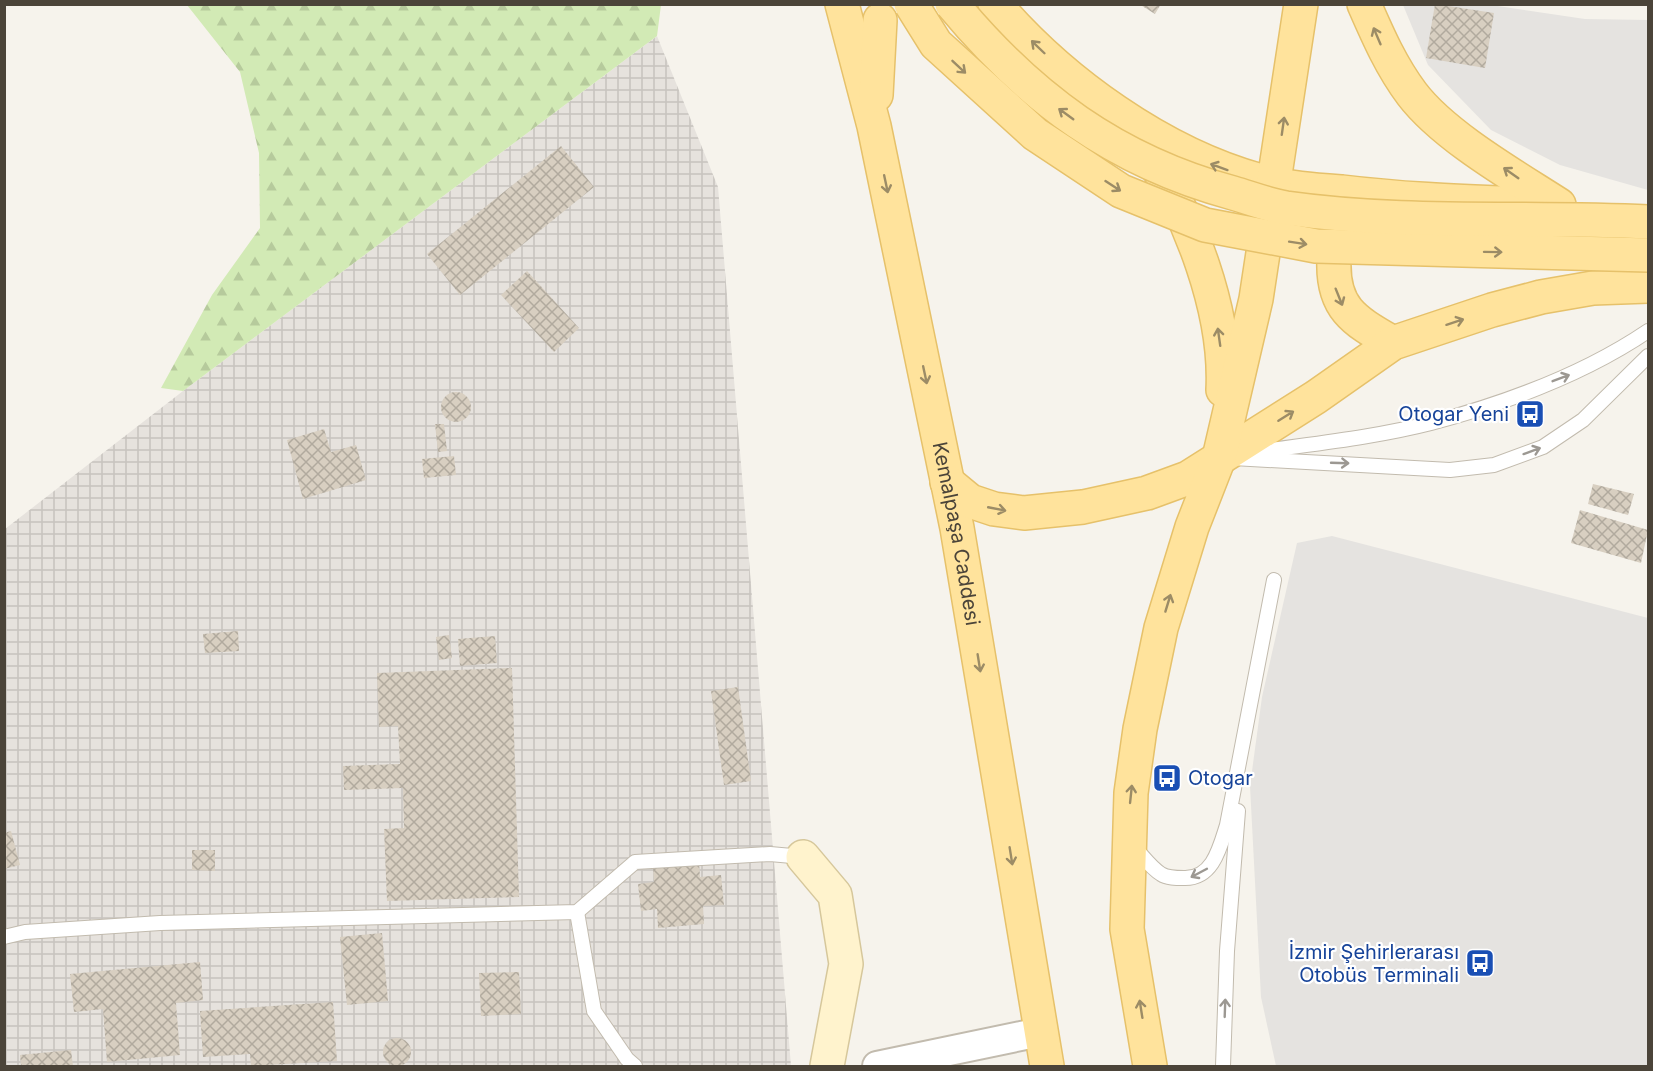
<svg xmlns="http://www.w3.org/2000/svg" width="1653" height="1071" font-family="Inter,sans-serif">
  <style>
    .industrial { fill: url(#industrial-grid) }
    .forest { fill: url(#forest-firs) }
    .parking { fill: #e5e3e0 }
    .building { fill: url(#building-cross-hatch) }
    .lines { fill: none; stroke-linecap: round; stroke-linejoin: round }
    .lane-casing { stroke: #c2bbae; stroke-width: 16 }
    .street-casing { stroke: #c2bbae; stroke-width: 32 }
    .secondary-casing { stroke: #d6c79b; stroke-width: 36 }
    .primary-casing { stroke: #e6c16a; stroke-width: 36 }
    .lane { stroke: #fff; stroke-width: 14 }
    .street { stroke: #fff; stroke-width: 28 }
    .secondary { stroke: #fff3cd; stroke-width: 33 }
    .primary { stroke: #ffe39c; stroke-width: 33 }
    .primary-bridge-casing { stroke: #e6c16a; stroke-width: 36; stroke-linecap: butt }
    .primary-bridge { stroke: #ffe39c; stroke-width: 33 }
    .oneway { stroke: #9c8c66 }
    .oneway2 { stroke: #9c9892 }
    .labels { text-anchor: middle; stroke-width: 4.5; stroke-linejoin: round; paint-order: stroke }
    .transit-label { font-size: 20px; fill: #164399; stroke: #fff; text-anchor: end }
    .street-label { font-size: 20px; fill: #4b4439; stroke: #fff }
  </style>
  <defs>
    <pattern id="industrial-grid" width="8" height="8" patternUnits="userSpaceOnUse" patternTransform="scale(1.5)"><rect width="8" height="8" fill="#e6e2dd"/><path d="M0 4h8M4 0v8" fill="none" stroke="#c7c3be"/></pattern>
    <pattern id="forest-firs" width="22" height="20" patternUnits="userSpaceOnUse" patternTransform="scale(1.5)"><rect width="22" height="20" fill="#d2eab5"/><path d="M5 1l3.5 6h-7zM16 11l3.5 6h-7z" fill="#b6ca9c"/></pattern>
    <pattern id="building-cross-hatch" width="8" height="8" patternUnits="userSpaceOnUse" patternTransform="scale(1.5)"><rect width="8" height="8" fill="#d8cfc1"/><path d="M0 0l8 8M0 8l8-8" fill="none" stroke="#b1aa9e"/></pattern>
  </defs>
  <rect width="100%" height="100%" fill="#f6f3ec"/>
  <polygon class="industrial" points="657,36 718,187 791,1066 5,1066 5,529 183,391"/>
  <polygon class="forest" points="187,5 661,5 657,36 183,391 161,388 212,295 260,228 259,153 240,72"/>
  <g class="parking">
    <polygon points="1403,5 1491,5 1585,19 1648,20 1648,190 1560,165 1491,130 1428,65"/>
    <polygon points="1332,536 1648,618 1648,1066 1276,1066 1261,997 1250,786 1262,697 1297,543"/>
  </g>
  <g class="building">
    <polygon points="1139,4 1161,4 1155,14"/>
    <polygon points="1435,4 1494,13 1485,68 1426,58"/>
    <polygon points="561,146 594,187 460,295 427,254"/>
    <polygon points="527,271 579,328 554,352 501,295"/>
    <circle cx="456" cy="407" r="15"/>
    <polygon points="435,424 444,424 447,451 438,452"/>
    <polygon points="324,429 331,452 356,445 366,480 303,499 287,440"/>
    <polygon points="454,456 456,475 424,478 422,459"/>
    <polygon points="1593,484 1634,494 1628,515 1588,504"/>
    <polygon points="1580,510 1648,530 1641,563 1571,543"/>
    <polygon points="238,631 239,651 205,653 203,634"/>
    <polygon points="449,635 452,658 439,660 436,637"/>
    <polygon points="495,636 497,663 460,666 458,639"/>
    <polygon points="512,668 519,897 387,901 384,829 404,828 403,788 344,790 343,766 400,764 398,726 379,727 377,673"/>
    <polygon points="738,687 751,781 724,785 711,691"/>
    <polygon points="11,831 20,865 4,869 4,833"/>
    <polygon points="192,850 215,850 215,871 192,870"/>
    <polygon points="699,862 700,877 721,875 724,905 703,906 704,924 658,928 657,909 641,911 638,884 654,882 653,866"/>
    <polygon points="382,933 388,1001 347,1005 340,937"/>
    <polygon points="200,962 203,1000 176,1003 180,1055 107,1062 103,1009 74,1012 70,974"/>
    <polygon points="519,972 521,1014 481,1016 479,973"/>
    <polygon points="333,1002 337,1061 251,1066 250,1054 203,1057 200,1011"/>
    <circle cx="397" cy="1052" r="14"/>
    <polygon points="71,1050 73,1066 21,1066 20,1055"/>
  </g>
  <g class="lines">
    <g class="lane-casing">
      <g id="lane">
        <path d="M1250,453C1310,444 1372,438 1431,423C1506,403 1583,375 1648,331"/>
        <polyline points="1233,458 1450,470 1494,465 1543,447 1583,420 1648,356"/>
        <path d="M1134,847C1142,855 1151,868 1161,874C1167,878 1176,878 1184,878C1213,879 1220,847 1227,825L1274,580"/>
        <polyline points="577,912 594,1011 627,1059 635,1066"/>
        <polyline points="4,937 25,932 160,923 577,912 635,862 770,854 803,857"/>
        <polyline points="1223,1066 1227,951 1238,811"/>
      </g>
    </g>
    <g class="street-casing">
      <polyline id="street" points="877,1066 1040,1032"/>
    </g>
    <g class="secondary-casing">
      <polyline id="secondary" points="803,857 835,895 846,964 827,1066"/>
    </g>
    <g class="primary-casing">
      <g id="primary">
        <path id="s1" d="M842,4L874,126L957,528L1047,1066"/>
        <path d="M995,4C1062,82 1162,154 1261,181C1287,188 1315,190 1342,192C1408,200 1475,202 1542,205"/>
        <path d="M1364,4C1378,36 1391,66 1412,94C1444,136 1514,176 1559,205"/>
        <polyline points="876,95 880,20"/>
        <path d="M1147,151C1190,215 1227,312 1223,390"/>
        <path d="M1348,221C1339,231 1335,246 1334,260C1332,309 1355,321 1393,343"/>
        <polyline points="947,482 970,501 994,509 1024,513 1083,507 1147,493 1188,478 1316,397 1393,343 1492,310 1541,297 1593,288 1648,286"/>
        <polyline points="1150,1066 1127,929 1131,793 1140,729 1161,628 1192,527 1219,458 1256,299 1301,4"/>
      </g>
    </g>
    <use href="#lane" class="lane"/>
    <use href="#street" class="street"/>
    <use href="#secondary" class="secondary"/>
    <use href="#primary" class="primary"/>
    <g class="primary-bridge-casing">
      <g id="primary-bridge">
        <polyline points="911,4 936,44 1035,134 1121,191 1205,225 1316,246 1648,255"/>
        <path d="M952,4C1030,98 1115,161 1233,193C1250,198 1268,205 1286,208C1406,225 1528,216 1648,222"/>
      </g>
    </g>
    <use href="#primary-bridge" class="primary-bridge"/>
  </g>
  <defs><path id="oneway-shaft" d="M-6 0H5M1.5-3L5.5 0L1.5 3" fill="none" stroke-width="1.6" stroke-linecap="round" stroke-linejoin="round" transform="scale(1.5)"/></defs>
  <g class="oneway">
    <use href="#oneway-shaft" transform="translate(1377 36) rotate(-113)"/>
    <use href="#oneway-shaft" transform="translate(1038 47) rotate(-136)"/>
    <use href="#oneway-shaft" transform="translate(959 67) rotate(43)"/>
    <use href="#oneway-shaft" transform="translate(1066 114) rotate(-144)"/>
    <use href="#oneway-shaft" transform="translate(1283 126) rotate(-82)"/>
    <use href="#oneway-shaft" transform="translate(1219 167) rotate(-160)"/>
    <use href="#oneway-shaft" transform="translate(1511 173) rotate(-145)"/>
    <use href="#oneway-shaft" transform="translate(886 184) rotate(78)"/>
    <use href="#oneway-shaft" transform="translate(1113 186) rotate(33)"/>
    <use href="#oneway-shaft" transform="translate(1298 243) rotate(9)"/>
    <use href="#oneway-shaft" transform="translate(1493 252) rotate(1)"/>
    <use href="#oneway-shaft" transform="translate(1339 297) rotate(68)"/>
    <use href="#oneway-shaft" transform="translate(1455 322) rotate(-18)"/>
    <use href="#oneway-shaft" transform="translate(1219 337) rotate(-98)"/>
    <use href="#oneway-shaft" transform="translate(925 375) rotate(78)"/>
    <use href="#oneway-shaft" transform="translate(1286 416) rotate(-32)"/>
    <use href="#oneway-shaft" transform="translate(997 509) rotate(11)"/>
    <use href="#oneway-shaft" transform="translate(1168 603) rotate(-73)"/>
    <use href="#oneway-shaft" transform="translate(979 663) rotate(81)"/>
    <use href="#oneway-shaft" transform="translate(1131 794) rotate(-84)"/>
    <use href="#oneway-shaft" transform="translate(1011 856) rotate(81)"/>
    <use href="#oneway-shaft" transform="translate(1141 1009) rotate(-99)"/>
  </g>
  <g class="oneway2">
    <use href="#oneway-shaft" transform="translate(1561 378) rotate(-21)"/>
    <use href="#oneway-shaft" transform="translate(1532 451) rotate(-20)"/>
    <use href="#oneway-shaft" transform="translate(1340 463) rotate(2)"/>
    <use href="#oneway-shaft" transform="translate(1199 873) rotate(152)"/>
    <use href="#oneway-shaft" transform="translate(1225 1008) rotate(-88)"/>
  </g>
  <defs>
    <g id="bus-square" transform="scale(1.5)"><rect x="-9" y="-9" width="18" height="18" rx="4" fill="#1a4fb4" stroke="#fff"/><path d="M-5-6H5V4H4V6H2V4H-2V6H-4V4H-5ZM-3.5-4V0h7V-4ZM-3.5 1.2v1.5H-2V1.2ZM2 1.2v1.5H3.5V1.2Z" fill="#fff"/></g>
  </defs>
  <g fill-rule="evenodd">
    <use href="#bus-square" x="1530" y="414"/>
    <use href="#bus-square" x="1167" y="778"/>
    <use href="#bus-square" x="1480" y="963"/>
  </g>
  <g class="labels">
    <g class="transit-label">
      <text x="1509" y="421">Otogar Yeni</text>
      <text x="1188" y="785" text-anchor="start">Otogar</text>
      <text x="1459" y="959">İzmir Şehirlerarası<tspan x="1459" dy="23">Otobüs Terminali</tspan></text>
    </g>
    <g class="street-label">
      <text dy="7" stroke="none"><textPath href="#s1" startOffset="542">Kemalpaşa Caddesi</textPath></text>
    </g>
  </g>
  <rect width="1653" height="1071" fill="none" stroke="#4b4439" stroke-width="12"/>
</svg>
